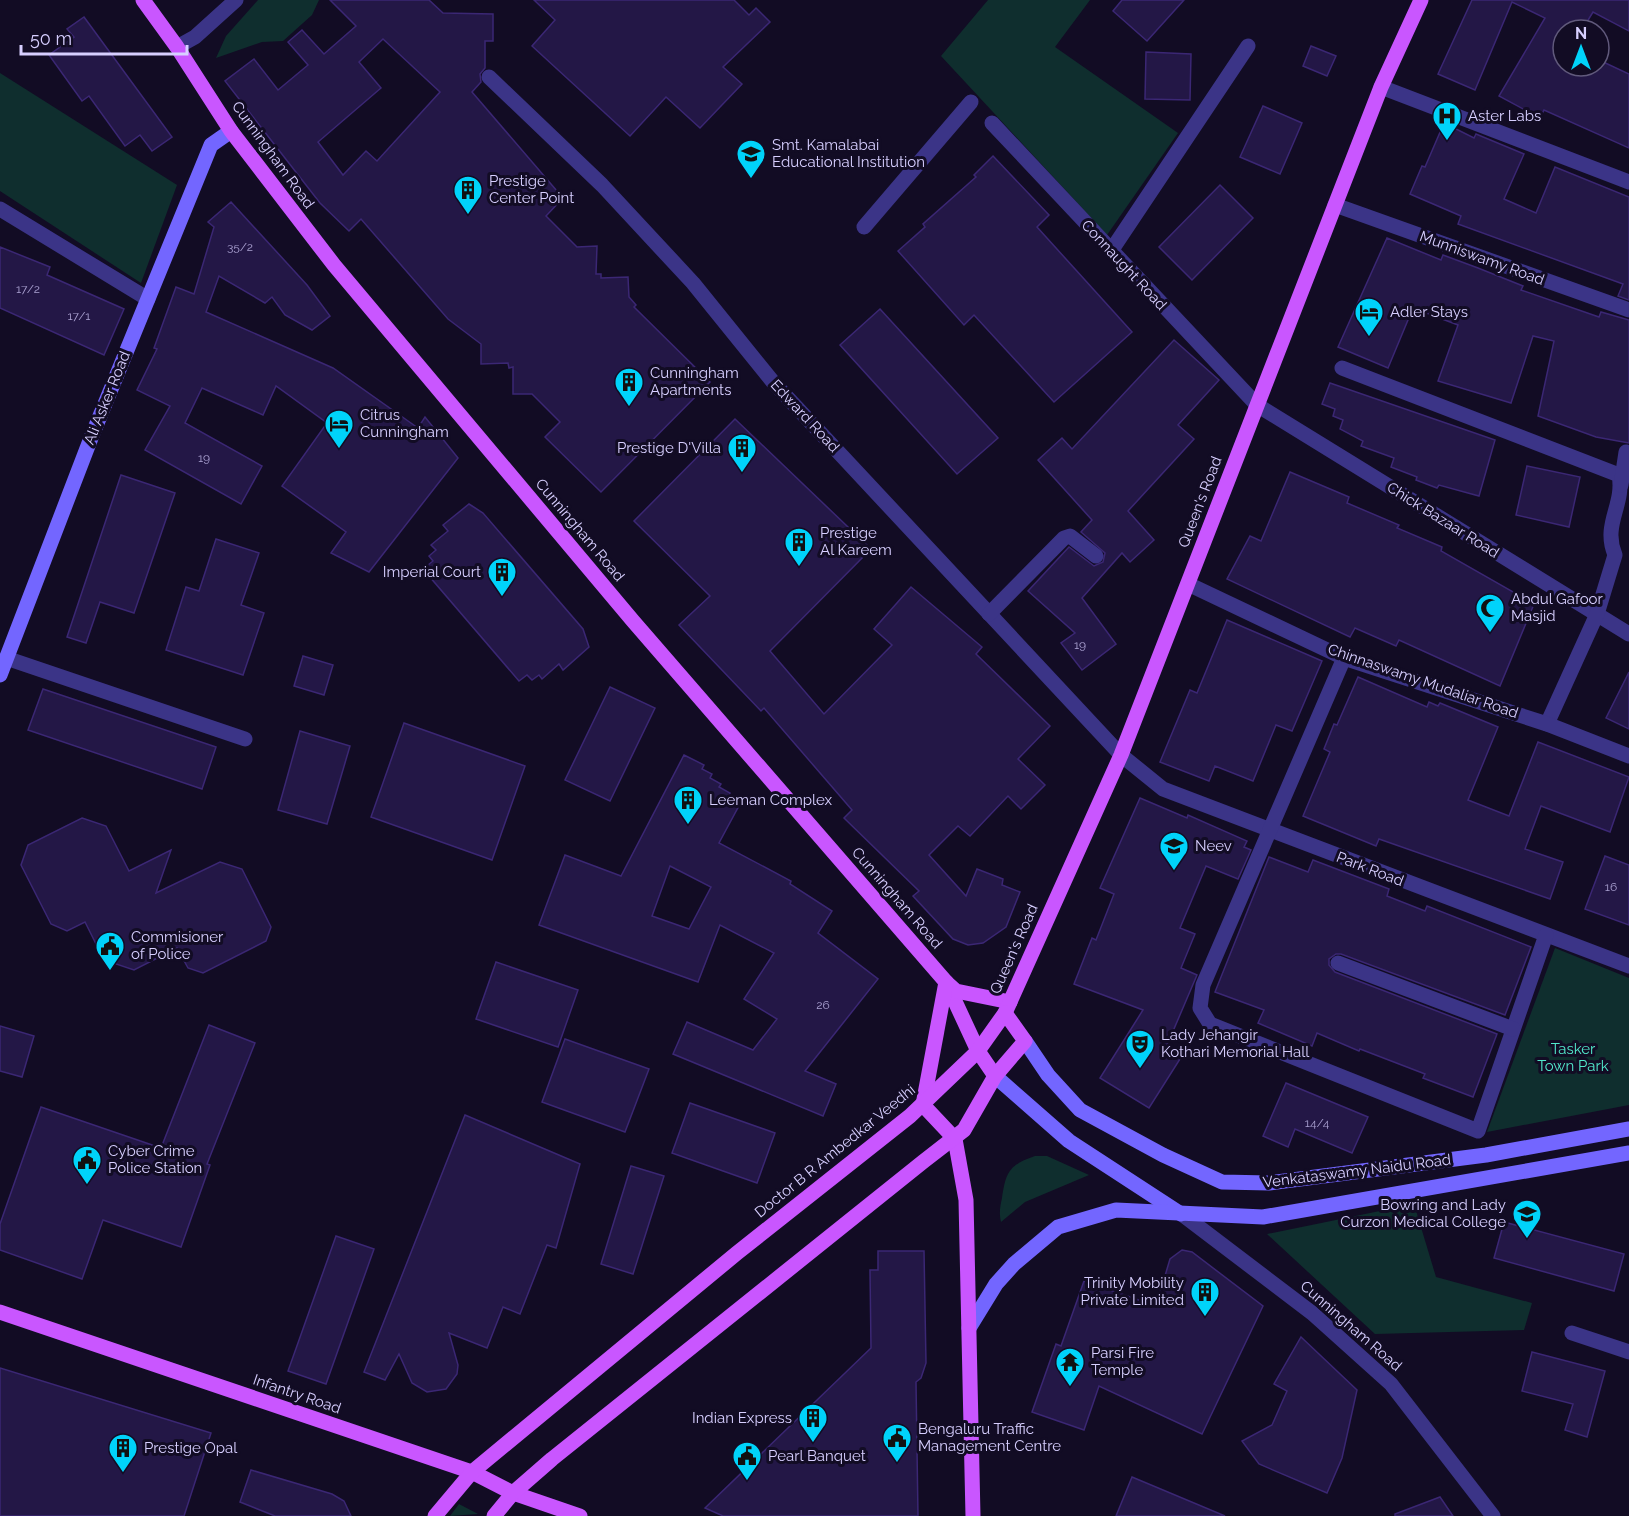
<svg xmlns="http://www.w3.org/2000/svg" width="1629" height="1516" font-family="Raleway,sans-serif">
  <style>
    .green { fill: #0f2e2e }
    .building { fill: #231746; stroke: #3b2774; stroke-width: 1.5; fill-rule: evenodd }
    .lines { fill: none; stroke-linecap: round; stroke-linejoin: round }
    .street { stroke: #3b3487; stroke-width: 15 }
    .secondary { stroke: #7366ff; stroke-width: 15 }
    .primary { stroke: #c956ff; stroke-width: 15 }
    .labels { text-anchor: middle; stroke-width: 6; stroke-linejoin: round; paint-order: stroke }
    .number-label { font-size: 12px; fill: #aaa1d1 }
    .poi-label { font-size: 15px; fill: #d7cfff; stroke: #120c24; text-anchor: start }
    .street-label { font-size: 15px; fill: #d7cfff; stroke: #120c24 }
    .park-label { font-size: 15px; fill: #52e8cb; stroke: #120c24 }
  </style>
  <rect width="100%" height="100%" fill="#120c24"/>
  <g class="green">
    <polygon points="258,0 319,0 312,15 283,41 262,42 216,58 226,36"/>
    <polygon points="988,0 1090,0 1055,47 1178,133 1107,235 941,56"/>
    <polygon points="0,73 177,185 141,283 0,191"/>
    <polygon points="1555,948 1629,978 1629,1105 1487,1132"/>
    <path d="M1035,1156H1047L1089,1175L1025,1202L1001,1222C999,1213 1000,1207 1002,1198C1006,1172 1009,1165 1035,1156Z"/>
    <polygon points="1414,1204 1436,1277 1532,1303 1524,1330 1375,1334 1267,1234"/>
    <polygon points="459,1504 478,1514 450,1516"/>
  </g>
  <g class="building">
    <path d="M330,0H429L443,13L493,14V41H485V68L480,74L481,82L472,92L563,198L546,216L577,247L597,246L596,274H601V278L628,277L629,297L636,305L634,307L710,382L601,492L545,437L560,422L532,394H513V367L509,368L508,363L481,364V344L448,319L361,219L349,231L320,203L225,81L254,59L278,90L308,65L288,42L302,30L324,54L356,26ZM383,39L440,92L377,161L366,151L343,175L318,142L381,88L359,62Z"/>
    <polygon points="534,0 734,0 749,15 756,8 770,22 723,67 742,84 700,128 666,97 630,136 532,46 555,20"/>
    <polygon points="1122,0 1184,0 1147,41 1113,11"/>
    <polygon points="1472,0 1629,0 1629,31 1593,12 1582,30 1563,30 1563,66 1599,66 1599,60 1629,74 1629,148 1544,110 1540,118 1499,96 1545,18 1512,2 1475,90 1438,74"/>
    <polygon points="84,17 172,137 152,151 140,135 125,146 89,96 82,101 49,55 74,37 67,29"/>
    <polygon points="1311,46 1336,56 1327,76 1303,66"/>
    <polygon points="1146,52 1191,54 1190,100 1145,99"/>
    <polygon points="1263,106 1302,123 1280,174 1240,157"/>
    <polygon points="1444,123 1474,138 1476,134 1524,154 1504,199 1536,213 1555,167 1629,197 1629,300 1618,296 1623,284 1458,224 1461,216 1410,194 1422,166 1425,167"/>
    <polygon points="993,156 1049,215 1037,227 1132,332 1054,402 974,315 964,325 898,251 925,227 923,224 976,177 974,175"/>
    <polygon points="1220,185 1253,218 1192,280 1159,247"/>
    <polygon points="231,202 307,285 330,316 312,330 285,315 272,297 265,303 219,276 206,312 333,368 418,428 425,417 458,458 369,572 331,553 346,532 282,486 327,423 276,386 263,415 202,388 185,423 262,466 241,504 145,450 170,406 137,390 157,349 154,348 176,287 194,294 214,227 208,222"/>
    <polygon points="1387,238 1441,260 1443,255 1478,268 1523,286 1521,290 1599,317 1601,312 1629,320 1629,443 1596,437 1538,416 1554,341 1533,336 1511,403 1438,381 1458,325 1413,308 1388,368 1338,347"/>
    <polygon points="0,247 50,267 47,275 124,309 104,355 0,308"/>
    <polygon points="880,309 998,438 957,474 840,345"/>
    <polygon points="1174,340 1219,380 1178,425 1194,439 1128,511 1154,540 1130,562 1122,553 1082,598 1116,644 1082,670 1061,643 1075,633 1028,591 1069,547 1094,566 1103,562 1105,553 1081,532 1092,520 1038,460 1062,438 1072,449"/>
    <polygon points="1330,383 1495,440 1479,496 1439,485 1437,488 1416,480 1417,477 1391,467 1394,458 1361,446 1363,441 1340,429 1343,420 1333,416 1335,409 1322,404"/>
    <polygon points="735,419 871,549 770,651 824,714 892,645 874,629 911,587 982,647 976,654 1050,726 1018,759 1045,785 1021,809 1008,796 970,836 958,826 929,855 966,896 977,869 1003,879 1002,885 1020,892 1006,927 983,943 968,945 953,939 913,896 919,891 844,818 852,810 764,708 761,711 679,625 710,596 634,521"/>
    <polygon points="1527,466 1580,477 1569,527 1516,515"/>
    <polygon points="1290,472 1349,497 1347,503 1399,525 1397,528 1442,547 1441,551 1534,604 1500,686 1399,640 1396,646 1355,628 1350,637 1227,579 1250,536 1261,541"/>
    <polygon points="121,475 175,493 134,613 100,602 86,643 67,637"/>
    <polygon points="469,504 483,513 583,629 589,647 563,670 559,664 542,679 539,675 532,680 527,675 519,681 423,569 433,561 429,556 436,550 431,545 448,531 443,525"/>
    <polygon points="216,539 259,553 241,605 264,613 243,675 166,650 186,587 199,591"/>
    <polygon points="1227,620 1322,661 1292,731 1276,725 1253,781 1215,766 1209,781 1160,762 1190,690 1197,693"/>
    <polygon points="303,656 333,665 324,695 294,686"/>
    <polygon points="1629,672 1629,729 1606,718"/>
    <polygon points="1358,677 1427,707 1429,702 1438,706 1440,703 1498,727 1468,800 1509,816 1538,742 1629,777 1610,832 1541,806 1525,849 1563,862 1550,899 1379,839 1376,846 1303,816 1330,752 1324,749 1334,724 1337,725"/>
    <polygon points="610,687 655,708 610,801 565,780"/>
    <polygon points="43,689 216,747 202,789 28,730"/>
    <polygon points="404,723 525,766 492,860 371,817"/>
    <polygon points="300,731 350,746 327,824 278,810"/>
    <path d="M684,755L704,765L702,769L712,774L710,778L721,784L719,787L730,793L729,796L741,802L719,843L791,881L790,884L832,911L818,933L878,979L805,1071L836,1084L823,1116L673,1054L687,1022L753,1050L777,1019L744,999L774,953L720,925L698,982L539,925L565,855L621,876ZM670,866L711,887L689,929L652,916Z"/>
    <polygon points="1140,798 1187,818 1188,815 1247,841 1244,847 1251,850 1238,879 1206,866 1180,928 1195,934 1181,968 1197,975 1165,1050 1180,1059 1149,1108 1100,1078 1143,1010 1074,984 1092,938 1096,940 1114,894 1100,888"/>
    <polygon points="82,818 106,826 129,871 171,850 156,893 220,862 242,869 271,927 266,941 203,973 188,968 177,948 134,970 104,960 85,922 67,931 51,924 21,865 28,845"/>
    <polygon points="1605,856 1629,865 1629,925 1585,909"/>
    <polygon points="1269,857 1308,872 1313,860 1389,889 1387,896 1425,911 1427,906 1531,947 1505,1015 1341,954 1336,954 1329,959 1329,965 1335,972 1497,1034 1473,1097 1423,1078 1425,1074 1360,1049 1359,1051 1317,1033 1312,1046 1258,1023 1264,1010 1215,992"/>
    <polygon points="496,962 578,990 558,1047 476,1019"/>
    <polygon points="209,1025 255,1043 207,1164 210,1165 181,1247 103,1220 82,1279 0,1250 0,1224 41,1107 161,1148"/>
    <polygon points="0,1026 34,1036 22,1077 0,1071"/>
    <polygon points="565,1039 649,1069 625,1132 542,1102"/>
    <polygon points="1286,1083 1368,1117 1352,1153 1295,1129 1288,1147 1263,1136"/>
    <polygon points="690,1103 775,1133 757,1183 672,1153"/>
    <polygon points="465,1115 580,1164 556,1248 547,1245 520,1314 503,1307 487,1348 449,1333 458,1365 457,1374 446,1389 427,1392 412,1383 399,1354 385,1380 364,1372"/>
    <polygon points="631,1166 664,1176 633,1274 601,1264"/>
    <polygon points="1504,1222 1624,1254 1614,1291 1494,1258"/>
    <polygon points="336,1236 374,1249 326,1384 288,1371"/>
    <polygon points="1182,1250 1192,1252 1263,1306 1202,1434 1099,1386 1084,1430 1032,1412 1056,1344 1061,1346 1084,1281 1156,1306 1170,1259"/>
    <polygon points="878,1251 924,1251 926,1363 921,1378 916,1382 918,1516 723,1516 705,1508 871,1348 870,1270 878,1270"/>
    <polygon points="1301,1337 1357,1390 1342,1458 1327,1493 1259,1464 1242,1441 1272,1425 1287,1391 1274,1384"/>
    <polygon points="1532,1352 1605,1371 1587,1437 1565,1430 1573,1404 1522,1391"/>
    <polygon points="0,1368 211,1433 184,1516 0,1516"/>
    <polygon points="251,1470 332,1494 344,1501 351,1516 275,1516 240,1502"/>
    <polygon points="1132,1477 1225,1516 1116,1516"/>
    <polygon points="1440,1497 1453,1516 1395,1516 1395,1514"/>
  </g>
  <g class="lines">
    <g class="street">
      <polyline points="177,47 195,37 236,0"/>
      <polyline points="489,77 602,185 693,283 773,382 1121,755 1163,789 1629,966"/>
      <polyline points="1381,87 1629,182"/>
      <polyline points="992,123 1257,405 1629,634"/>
      <polyline points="1335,205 1629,310"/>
      <polyline points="0,209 148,299"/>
      <polyline points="864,227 971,102"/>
      <polyline points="1111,251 1248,46"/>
      <path d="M1342,368L1619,475C1625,505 1602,524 1615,555L1597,614L1547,724"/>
      <polyline points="1621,485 1626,452"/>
      <polyline points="1188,584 1344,658 1547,724 1629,756"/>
      <polyline points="989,614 1064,538 1070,536 1096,556"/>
      <polyline points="6,658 245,739"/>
      <polyline points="1344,658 1203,985 1200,1008 1210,1024 1478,1131 1546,935"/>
      <polyline points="1338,963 1513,1029"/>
      <polyline points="1183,1215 1312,1313 1391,1384 1493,1516"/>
      <polyline points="1572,1333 1629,1352"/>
    </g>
    <g class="secondary">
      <polyline points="0,675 91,438 211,145 231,131"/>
      <polyline points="1025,1041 1048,1075 1080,1110 1163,1155 1222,1182 1269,1183 1486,1155 1629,1129"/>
      <polyline points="995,1076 1069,1141 1181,1214"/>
      <polyline points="969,1328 996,1284 1014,1264 1058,1227 1116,1210 1263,1217 1629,1153"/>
    </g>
    <g class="primary">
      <polyline points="143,0 177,47 231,131 334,265 633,621 946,982 978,1051 995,1076"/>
      <polyline points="946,982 956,991 1010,1002"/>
      <polyline points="923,1105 946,982"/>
      <polyline points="923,1105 955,1139"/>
      <polyline points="955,1139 966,1200 973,1516"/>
      <polyline points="0,1312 472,1472 513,1493 580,1516"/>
      <polyline points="435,1516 472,1472 737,1253 910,1116 978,1051 1005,1013 1121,755 1381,87 1421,0"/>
      <polyline points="494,1516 513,1493 552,1459 924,1161 964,1130 995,1076 1025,1041 1005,1013"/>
    </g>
  </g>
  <defs>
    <g id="hospital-pin" transform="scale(1.5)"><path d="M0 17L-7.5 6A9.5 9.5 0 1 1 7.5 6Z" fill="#00d3fa" stroke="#120c24"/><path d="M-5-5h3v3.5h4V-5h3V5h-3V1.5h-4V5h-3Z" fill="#111"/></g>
    <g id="school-pin" transform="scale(1.5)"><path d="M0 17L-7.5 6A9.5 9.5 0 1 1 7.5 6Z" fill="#00d3fa" stroke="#120c24"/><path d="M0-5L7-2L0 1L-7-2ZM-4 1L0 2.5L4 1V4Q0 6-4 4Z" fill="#111"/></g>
    <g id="building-pin" transform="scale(1.5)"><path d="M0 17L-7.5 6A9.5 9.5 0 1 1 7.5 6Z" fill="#00d3fa" stroke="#120c24"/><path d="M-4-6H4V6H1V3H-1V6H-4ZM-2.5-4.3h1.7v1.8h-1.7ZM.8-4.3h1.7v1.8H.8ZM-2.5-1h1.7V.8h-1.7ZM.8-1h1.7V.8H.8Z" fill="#111"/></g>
    <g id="hotel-pin" transform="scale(1.5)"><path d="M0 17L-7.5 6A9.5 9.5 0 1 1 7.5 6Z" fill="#00d3fa" stroke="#120c24"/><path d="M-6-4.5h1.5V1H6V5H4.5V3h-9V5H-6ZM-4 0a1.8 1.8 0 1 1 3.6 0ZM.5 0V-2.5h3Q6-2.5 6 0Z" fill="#111"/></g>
    <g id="mosque-pin" transform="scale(1.5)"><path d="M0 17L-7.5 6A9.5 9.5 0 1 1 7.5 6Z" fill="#00d3fa" stroke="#120c24"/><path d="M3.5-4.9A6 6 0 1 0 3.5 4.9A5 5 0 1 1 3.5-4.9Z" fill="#111"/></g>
    <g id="civic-pin" transform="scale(1.5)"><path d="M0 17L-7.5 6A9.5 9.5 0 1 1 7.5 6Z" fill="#00d3fa" stroke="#120c24"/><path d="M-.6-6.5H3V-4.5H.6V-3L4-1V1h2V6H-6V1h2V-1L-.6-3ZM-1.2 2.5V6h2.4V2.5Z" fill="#111"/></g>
    <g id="theatre-pin" transform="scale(1.5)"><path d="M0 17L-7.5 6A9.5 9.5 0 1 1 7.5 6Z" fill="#00d3fa" stroke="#120c24"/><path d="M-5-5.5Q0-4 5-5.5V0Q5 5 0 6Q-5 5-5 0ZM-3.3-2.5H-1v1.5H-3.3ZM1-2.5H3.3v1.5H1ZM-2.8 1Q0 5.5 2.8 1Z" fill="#111"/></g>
    <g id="university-pin" transform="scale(1.5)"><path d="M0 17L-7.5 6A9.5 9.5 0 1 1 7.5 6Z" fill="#00d3fa" stroke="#120c24"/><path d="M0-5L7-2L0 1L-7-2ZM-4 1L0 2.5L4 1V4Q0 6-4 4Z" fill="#111"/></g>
    <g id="temple-pin" transform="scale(1.5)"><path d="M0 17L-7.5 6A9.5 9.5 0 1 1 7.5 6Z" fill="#00d3fa" stroke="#120c24"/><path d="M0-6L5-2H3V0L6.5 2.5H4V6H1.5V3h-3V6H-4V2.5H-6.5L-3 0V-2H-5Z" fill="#111"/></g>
  </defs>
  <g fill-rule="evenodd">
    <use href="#hospital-pin" x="1447" y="116"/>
    <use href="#school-pin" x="751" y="154"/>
    <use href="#building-pin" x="468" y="190"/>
    <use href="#hotel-pin" x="1369" y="312"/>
    <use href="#building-pin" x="629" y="382"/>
    <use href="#hotel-pin" x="339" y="424"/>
    <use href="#building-pin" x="742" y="448"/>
    <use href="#building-pin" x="799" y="542"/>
    <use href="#building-pin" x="502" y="572"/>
    <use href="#mosque-pin" x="1490" y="608"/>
    <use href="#building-pin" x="688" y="800"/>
    <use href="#school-pin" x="1174" y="846"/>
    <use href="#civic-pin" x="110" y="946"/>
    <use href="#theatre-pin" x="1140" y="1044"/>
    <use href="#civic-pin" x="87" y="1160"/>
    <use href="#university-pin" x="1527" y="1214"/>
    <use href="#building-pin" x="1205" y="1292"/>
    <use href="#temple-pin" x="1070" y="1362"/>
    <use href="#building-pin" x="813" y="1418"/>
    <use href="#civic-pin" x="897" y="1438"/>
    <use href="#building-pin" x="123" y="1448"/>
    <use href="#civic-pin" x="747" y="1456"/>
  </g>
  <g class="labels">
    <g class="number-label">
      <text x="240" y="251">35/2</text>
      <text x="28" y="293">17/2</text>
      <text x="79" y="320">17/1</text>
      <text x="204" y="462">19</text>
      <text x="1080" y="649">19</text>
      <text x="1611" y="891">16</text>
      <text x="823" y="1009">26</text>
      <text x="1317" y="1127">14/4</text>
    </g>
    <g class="poi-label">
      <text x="1468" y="121">Aster Labs</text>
      <text x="772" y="150">Smt. Kamalabai<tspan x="772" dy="17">Educational Institution</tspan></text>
      <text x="489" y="186">Prestige<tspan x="489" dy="17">Center Point</tspan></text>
      <text x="1390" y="317">Adler Stays</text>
      <text x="650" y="378">Cunningham<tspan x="650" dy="17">Apartments</tspan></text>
      <text x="360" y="420">Citrus<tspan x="360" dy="17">Cunningham</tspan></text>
      <text x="721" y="453" text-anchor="end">Prestige D'Villa</text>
      <text x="820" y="538">Prestige<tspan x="820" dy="17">Al Kareem</tspan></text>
      <text x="481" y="577" text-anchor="end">Imperial Court</text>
      <text x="1511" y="604">Abdul Gafoor<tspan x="1511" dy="17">Masjid</tspan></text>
      <text x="709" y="805">Leeman Complex</text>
      <text x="1195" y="851">Neev</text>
      <text x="131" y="942">Commisioner<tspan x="131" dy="17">of Police</tspan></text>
      <text x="1161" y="1040">Lady Jehangir<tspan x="1161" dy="17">Kothari Memorial Hall</tspan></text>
      <text x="108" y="1156">Cyber Crime<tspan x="108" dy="17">Police Station</tspan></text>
      <text x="1506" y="1210" text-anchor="end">Bowring and Lady<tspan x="1506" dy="17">Curzon Medical College</tspan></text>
      <text x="1184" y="1288" text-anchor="end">Trinity Mobility<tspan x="1184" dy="17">Private Limited</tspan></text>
      <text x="1091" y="1358">Parsi Fire<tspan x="1091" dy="17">Temple</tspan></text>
      <text x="792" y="1423" text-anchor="end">Indian Express</text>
      <text x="918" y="1434">Bengaluru Traffic<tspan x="918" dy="17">Management Centre</tspan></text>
      <text x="144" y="1453">Prestige Opal</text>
      <text x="768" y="1461">Pearl Banquet</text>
    </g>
    <g class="street-label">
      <text transform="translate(273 155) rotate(54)" y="5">Cunningham Road</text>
      <text transform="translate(1482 258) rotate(20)" y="5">Munniswamy Road</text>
      <text transform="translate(1124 265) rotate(47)" y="5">Connaught Road</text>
      <text transform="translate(107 398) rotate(-68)" y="5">Ali Asker Road</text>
      <text transform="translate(805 416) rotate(47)" y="5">Edward Road</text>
      <text transform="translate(1200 502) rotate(-69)" y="5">Queen's Road</text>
      <text transform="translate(1443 520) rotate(32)" y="5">Chick Bazaar Road</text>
      <text transform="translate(580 530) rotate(50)" y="5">Cunningham Road</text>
      <text transform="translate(1423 681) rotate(19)" y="5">Chinnaswamy Mudaliar Road</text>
      <text transform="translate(1370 869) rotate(21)" y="5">Park Road</text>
      <text transform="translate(897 898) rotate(49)" y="5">Cunningham Road</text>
      <text transform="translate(1014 949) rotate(-66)" y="5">Queen's Road</text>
      <text transform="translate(835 1151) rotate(-39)" y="5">Doctor B R Ambedkar Veedhi</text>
      <text transform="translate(1357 1171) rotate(-7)" y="5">Venkataswamy Naidu Road</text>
      <text transform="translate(1351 1326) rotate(41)" y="5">Cunningham Road</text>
      <text transform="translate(297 1394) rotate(19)" y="5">Infantry Road</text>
    </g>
    <g class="park-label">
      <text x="1573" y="1054">Tasker<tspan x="1573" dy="17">Town Park</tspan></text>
    </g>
  </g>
  <g transform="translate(1581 48)"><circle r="28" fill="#120c24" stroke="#615a7c" stroke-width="1.5"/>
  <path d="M0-4.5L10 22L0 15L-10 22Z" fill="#00d3fa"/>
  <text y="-9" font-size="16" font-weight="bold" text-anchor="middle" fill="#d7cfff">N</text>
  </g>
  <path d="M21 45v9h166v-9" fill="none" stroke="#d7cfff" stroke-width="3"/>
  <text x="30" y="45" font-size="18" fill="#d7cfff" stroke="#120c24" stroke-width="4.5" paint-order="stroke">50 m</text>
</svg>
